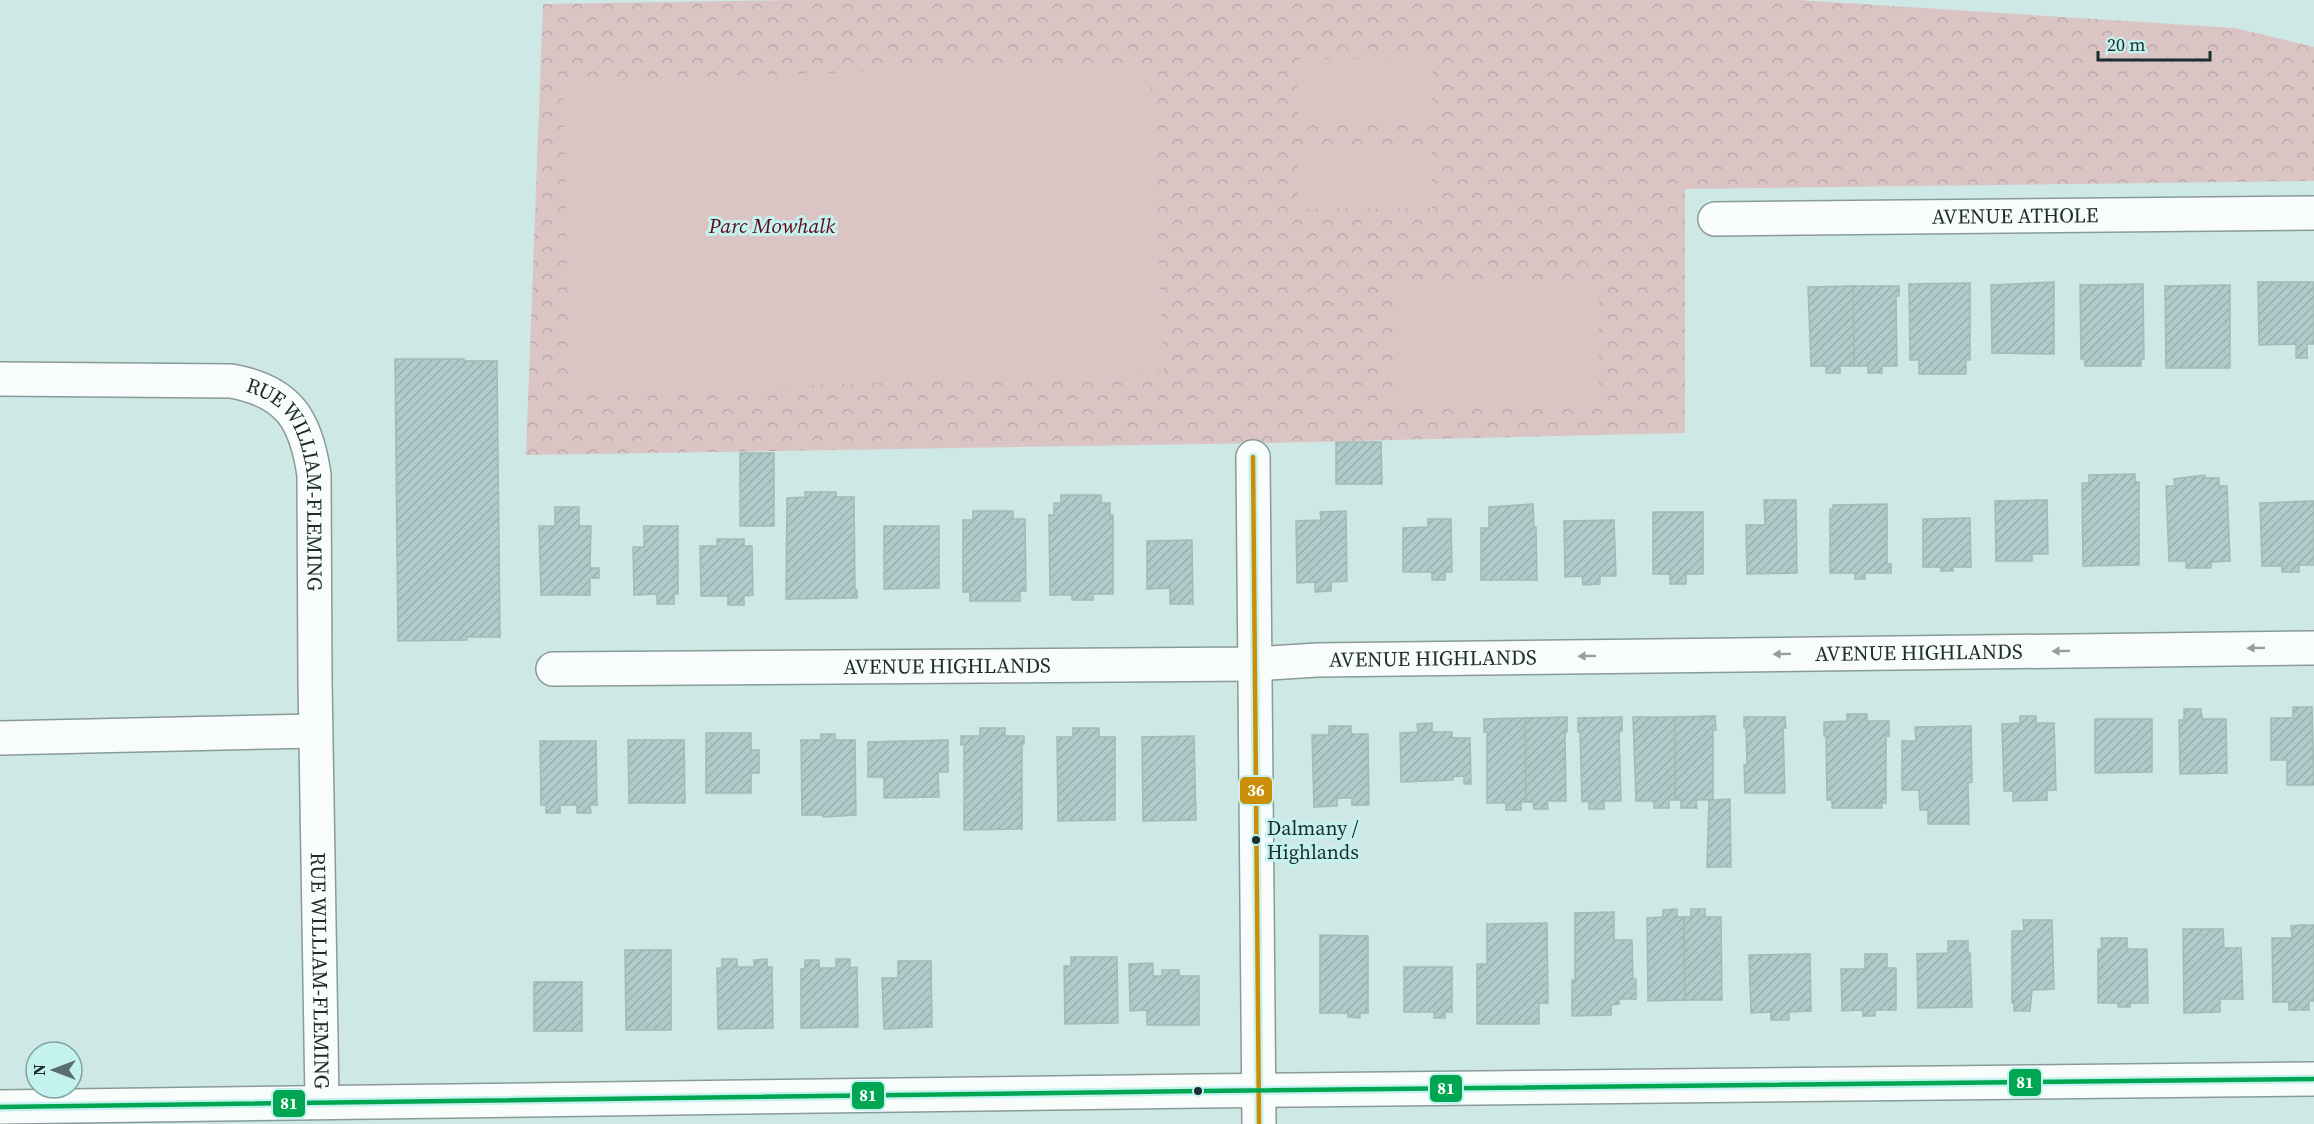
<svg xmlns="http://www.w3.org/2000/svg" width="2314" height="1124" font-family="'Source Serif 4',serif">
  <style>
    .park { fill: url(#park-crowns) }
    .garden { fill: #dac5c4 }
    .building { fill: url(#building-hatch); stroke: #a5b9b8; stroke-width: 1.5 }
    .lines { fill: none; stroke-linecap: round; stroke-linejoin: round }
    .minor-casing { stroke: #889b9a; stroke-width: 36 }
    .minor { stroke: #f8fcfb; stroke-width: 33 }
    .bus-1-casing { stroke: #c4f2ef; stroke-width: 9 }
    .bus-2-casing { stroke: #c4f2ef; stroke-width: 9 }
    .bus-1 { stroke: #cb8e09; stroke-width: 4.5 }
    .bus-2 { stroke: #00a651; stroke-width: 4.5 }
    .oneway { fill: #959f9e }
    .bus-dot { fill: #1b2d2c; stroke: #c4f2ef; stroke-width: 2 }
    .labels { text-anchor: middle; stroke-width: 6; stroke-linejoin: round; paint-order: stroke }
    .bus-label { font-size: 20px; fill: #1b2d2c; stroke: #c4f2ef; text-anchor: start }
    .street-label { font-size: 21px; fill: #1b2d2c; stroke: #c4f2ef }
    .park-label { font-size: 21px; font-style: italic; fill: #600919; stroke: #c4f2ef }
    .line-badge { stroke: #c4f2ef; stroke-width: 2 }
    .badge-label { font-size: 16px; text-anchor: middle; font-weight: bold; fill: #fff }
  </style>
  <defs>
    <pattern id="park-crowns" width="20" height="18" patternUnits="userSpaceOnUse" patternTransform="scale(1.5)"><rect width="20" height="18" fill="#dac5c4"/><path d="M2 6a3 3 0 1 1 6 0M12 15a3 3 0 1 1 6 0" fill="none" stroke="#baaaa9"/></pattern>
    <pattern id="building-hatch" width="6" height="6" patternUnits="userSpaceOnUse" patternTransform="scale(1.5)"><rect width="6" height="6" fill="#afcbca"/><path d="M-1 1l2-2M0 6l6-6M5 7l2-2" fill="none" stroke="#96afae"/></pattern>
  </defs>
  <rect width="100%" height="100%" fill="#cee8e6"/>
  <polygon class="park" points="796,0 1798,0 2235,28 2314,47 2314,181 1685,189 1685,433 1269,443 526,455 543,4"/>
  <g class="garden">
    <polygon points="1432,58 1432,121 1298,122 1297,59"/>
    <polygon points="1150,63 1164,372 570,394 563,81"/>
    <polygon points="1432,146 1432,208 1298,209 1297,147"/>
    <polygon points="1599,282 1599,408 1395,408 1395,283"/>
  </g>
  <g class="building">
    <polygon points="2054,282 2054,354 1992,353 1991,285"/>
    <polygon points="2258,282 2314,282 2314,344 2307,344 2307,358 2296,358 2296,344 2259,345"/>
    <polygon points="1970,283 1970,360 1966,360 1966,374 1919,374 1919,360 1910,360 1909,284"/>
    <polygon points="2143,284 2144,359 2141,359 2141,366 2085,366 2085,359 2081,359 2080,285"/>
    <polygon points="2230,285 2230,368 2166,368 2165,286"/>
    <polygon points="1853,286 1899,286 1899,296 1896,296 1897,366 1882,366 1882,373 1868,373 1868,366 1854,366"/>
    <polygon points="1853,286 1854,366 1840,366 1840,373 1826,373 1826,366 1811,366 1808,287"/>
    <polygon points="395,359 464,359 464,361 497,361 500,637 467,637 467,640 398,641"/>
    <polygon points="1336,442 1381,442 1382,484 1336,484"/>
    <rect x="740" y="453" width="34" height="73"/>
    <polygon points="2135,474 2135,482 2139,482 2139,565 2083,566 2082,483 2089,483 2089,475"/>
    <polygon points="2205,475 2205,478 2219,478 2219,486 2227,486 2230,561 2211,562 2211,568 2186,568 2186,561 2169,561 2166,486 2175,486 2174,479"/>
    <polygon points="805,492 836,492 836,497 854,497 855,590 857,590 857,598 786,599 787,498 805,497"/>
    <polygon points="1061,495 1101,495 1101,503 1110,503 1110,515 1113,515 1113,594 1093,594 1093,600 1072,600 1072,595 1050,595 1049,515 1054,515 1054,503 1061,503"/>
    <polygon points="1764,500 1796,500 1797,573 1747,574 1746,525 1765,525"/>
    <polygon points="2047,500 2048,554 2032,554 2032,561 1996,561 1995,501"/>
    <polygon points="2314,501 2314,565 2299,565 2299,572 2282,572 2282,566 2262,566 2260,503"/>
    <polygon points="1533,504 1534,527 1536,527 1537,580 1481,580 1481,528 1489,528 1489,507"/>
    <polygon points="1887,504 1887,564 1891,564 1891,573 1865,573 1865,579 1855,579 1855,573 1830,573 1830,509 1833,509 1833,505"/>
    <polygon points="555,507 579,507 579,526 591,526 590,568 599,568 599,578 590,578 590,595 541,595 539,526 555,526"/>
    <polygon points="973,511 1013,511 1013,519 1025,519 1026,591 1020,591 1020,601 970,601 970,592 963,592 963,520 973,520"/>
    <polygon points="1346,511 1347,581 1331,582 1331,591 1315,592 1315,582 1297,583 1296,521 1321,520 1320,512"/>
    <polygon points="1653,512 1703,512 1703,574 1686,574 1686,584 1670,584 1670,574 1653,574"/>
    <polygon points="1970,518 1971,567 1953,567 1953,571 1941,571 1941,567 1923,567 1923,519"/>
    <polygon points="1428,519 1451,519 1452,572 1445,572 1445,580 1432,580 1432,572 1403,572 1403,528 1428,527"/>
    <polygon points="1614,520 1616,576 1600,576 1600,584 1583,585 1582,576 1565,577 1564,521"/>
    <polygon points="644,526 678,526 678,594 674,594 674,604 657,604 657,594 634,595 633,547 644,547"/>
    <polygon points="884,526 939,526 939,588 884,589"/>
    <polygon points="717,539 744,539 744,546 752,546 753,595 744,596 744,605 728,605 728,596 701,596 700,546 717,546"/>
    <polygon points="1192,540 1193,604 1170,604 1170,588 1147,589 1147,541"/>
    <polygon points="2293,707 2312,707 2314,785 2287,785 2287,760 2271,760 2271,718 2293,718"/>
    <polygon points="2184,709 2201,709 2202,719 2226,719 2227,773 2180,774 2179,720 2184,720"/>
    <polygon points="1847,714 1867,714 1867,721 1889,721 1889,736 1886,736 1886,803 1882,803 1882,808 1832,808 1832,800 1827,800 1826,736 1824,736 1824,722 1847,721"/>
    <polygon points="1715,716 1716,730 1713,730 1713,800 1730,799 1731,867 1707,867 1709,800 1696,800 1697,808 1681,808 1681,800 1675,800 1675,717"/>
    <polygon points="2020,716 2036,716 2036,723 2054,723 2056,790 2047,790 2047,800 2013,801 2013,791 2004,791 2002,724 2020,723"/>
    <polygon points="1567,717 1567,732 1565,732 1566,801 1547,801 1548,809 1534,809 1533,802 1526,802 1525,718"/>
    <polygon points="1622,717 1622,731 1619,731 1621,801 1604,801 1604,809 1589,809 1589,801 1582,802 1580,732 1578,732 1578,718"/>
    <polygon points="1633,717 1675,717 1675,800 1669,800 1669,808 1654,808 1654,801 1636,801"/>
    <polygon points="1744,717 1785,717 1786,728 1783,728 1785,793 1745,793 1744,765 1747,765 1746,728 1744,728"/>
    <polygon points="1525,718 1526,802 1521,802 1521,810 1506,810 1506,803 1487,803 1487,732 1484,732 1484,719"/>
    <polygon points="2095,719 2152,719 2152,772 2095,773"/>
    <polygon points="1432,723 1432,732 1452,732 1452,738 1470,738 1471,784 1464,784 1464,776 1453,777 1453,780 1401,782 1400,733 1418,732 1417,724"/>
    <polygon points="1329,726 1351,726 1351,734 1368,734 1369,805 1352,805 1352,798 1337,798 1337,806 1314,807 1312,735 1329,735"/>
    <polygon points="1971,726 1972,782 1968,783 1969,824 1928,824 1928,810 1920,810 1919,790 1902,790 1902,741 1916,741 1915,727"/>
    <polygon points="980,728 1005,728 1005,736 1024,736 1024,744 1022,744 1022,829 964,830 964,744 961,745 961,736 980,736"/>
    <polygon points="1073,728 1099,728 1099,737 1115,737 1115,820 1058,821 1057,737 1073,737"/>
    <polygon points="706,733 751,733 751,750 759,750 759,773 751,773 751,793 706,793"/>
    <polygon points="821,734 835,734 835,740 855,740 856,815 823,817 823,815 802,815 801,740 821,740"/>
    <polygon points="1194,736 1196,820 1143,821 1142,737"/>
    <polygon points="628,740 684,740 685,803 629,803"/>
    <polygon points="948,740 948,772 938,772 939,797 884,798 884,777 868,777 868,742"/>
    <polygon points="540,741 596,741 597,805 590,805 591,813 577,813 577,805 560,805 560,813 546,813 546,805 541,805"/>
    <polygon points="1677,909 1677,917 1684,917 1685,1000 1648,1001 1647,918 1663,917 1663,910"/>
    <polygon points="1691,909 1705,909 1705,917 1721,917 1722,1000 1685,1000 1684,917 1691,917"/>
    <polygon points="1614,912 1614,940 1632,940 1633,979 1636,979 1636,999 1619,999 1619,1004 1611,1005 1611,1015 1572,1016 1572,980 1575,980 1575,913"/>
    <polygon points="2023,920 2052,920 2054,989 2032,990 2030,1011 2014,1011 2014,1003 2012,1003 2012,931 2024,931"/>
    <polygon points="1547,923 1548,1003 1539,1003 1539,1024 1477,1024 1477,964 1487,964 1487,924"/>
    <polygon points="2302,925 2314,925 2314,1001 2309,1001 2309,1010 2289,1010 2289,1002 2273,1002 2272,938 2292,938 2291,926"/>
    <polygon points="2183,929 2223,929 2224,948 2241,948 2243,999 2220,999 2220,1012 2184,1013"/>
    <polygon points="1320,935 1368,936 1368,1013 1360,1013 1360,1018 1348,1017 1348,1013 1320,1013"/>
    <polygon points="2101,938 2127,938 2127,949 2147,949 2148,1003 2130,1003 2130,1007 2118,1007 2118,1003 2098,1003 2098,949 2102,949"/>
    <polygon points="1948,941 1968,941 1968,953 1970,953 1972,1007 1918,1008 1917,954 1948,953"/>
    <polygon points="625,950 671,950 671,1030 626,1030"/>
    <polygon points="1810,954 1811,1011 1789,1012 1789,1020 1771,1020 1771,1012 1751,1013 1749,955"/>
    <polygon points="1865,954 1887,954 1887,968 1896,968 1896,1010 1875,1010 1875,1016 1863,1016 1863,1010 1842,1011 1841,969 1865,969"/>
    <polygon points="1071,957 1117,957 1118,1023 1065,1024 1064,966 1071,966"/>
    <polygon points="722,959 737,959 737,967 754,967 754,960 767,959 767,967 772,967 773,1028 718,1029 717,968 722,968"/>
    <polygon points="836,959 850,959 850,968 857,967 858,1027 801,1028 801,969 805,969 805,960 819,960 819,968 836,968"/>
    <polygon points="898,961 931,961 932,1027 884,1029 882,978 898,978"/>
    <polygon points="1153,963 1153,976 1162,976 1162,970 1179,970 1179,976 1199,976 1199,1025 1147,1025 1147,1010 1130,1011 1129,964"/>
    <polygon points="1404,967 1452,967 1452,1012 1445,1012 1445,1018 1434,1018 1434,1012 1404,1012"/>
    <rect x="534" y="982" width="48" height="49"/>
  </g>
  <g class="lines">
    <g class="minor-casing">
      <g id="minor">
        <path id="s1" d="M1715,219L2314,213"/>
        <path id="s2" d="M0,379L231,381C288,391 306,419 314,475L315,681L322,1101"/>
        <polyline points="1253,457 1259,1124"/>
        <path id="s3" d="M553,669L1255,664L1317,660L2314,648"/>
        <polyline points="0,738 315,731"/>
        <polyline points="0,1107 1201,1091 2314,1079"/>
      </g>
    </g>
    <use href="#minor" class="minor"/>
    <g class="bus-1-casing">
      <polyline id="bus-1" points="1253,457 1259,1124"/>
    </g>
    <g class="bus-2-casing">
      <polyline id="bus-2" points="0,1107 1201,1091 2314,1079"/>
    </g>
    <use href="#bus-1" class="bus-1"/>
    <use href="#bus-2" class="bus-2"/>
  </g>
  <defs><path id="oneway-solid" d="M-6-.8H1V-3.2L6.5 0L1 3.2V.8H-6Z" transform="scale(1.5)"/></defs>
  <g class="oneway">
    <use href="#oneway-solid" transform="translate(2256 648) rotate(179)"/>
    <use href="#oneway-solid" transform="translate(2061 651) rotate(179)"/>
    <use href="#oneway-solid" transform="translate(1782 654) rotate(179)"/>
    <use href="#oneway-solid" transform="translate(1587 656) rotate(179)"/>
  </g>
  <g class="bus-dot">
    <circle cx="1256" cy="840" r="5"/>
    <circle cx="1198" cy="1091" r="5"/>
  </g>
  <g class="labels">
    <g class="bus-label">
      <text x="1267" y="835">Dalmany /<tspan x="1267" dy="24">Highlands</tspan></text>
    </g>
    <g class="street-label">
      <text dy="7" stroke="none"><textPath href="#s1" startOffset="300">AVENUE ATHOLE</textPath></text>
      <text dy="7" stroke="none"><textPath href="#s2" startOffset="366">RUE WILLIAM-FLEMING</textPath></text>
      <text dy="7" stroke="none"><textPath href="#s3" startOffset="1366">AVENUE HIGHLANDS</textPath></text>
      <text dy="7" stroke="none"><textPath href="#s3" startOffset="880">AVENUE HIGHLANDS</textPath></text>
      <text dy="7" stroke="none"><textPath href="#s3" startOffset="394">AVENUE HIGHLANDS</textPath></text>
      <text dy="7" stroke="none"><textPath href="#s2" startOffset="864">RUE WILLIAM-FLEMING</textPath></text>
    </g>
    <g class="park-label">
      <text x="772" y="233">Parc Mowhalk</text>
    </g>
  </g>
  <g class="line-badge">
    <rect x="1239" y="776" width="34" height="29" rx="6" fill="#cb8e09"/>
    <rect x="2008" y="1068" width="34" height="29" rx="6" fill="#00a651"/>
    <rect x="1429" y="1074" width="34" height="29" rx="6" fill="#00a651"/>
    <rect x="851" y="1081" width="34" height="29" rx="6" fill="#00a651"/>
    <rect x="272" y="1089" width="34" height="29" rx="6" fill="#00a651"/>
  </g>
  <g class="badge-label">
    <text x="1256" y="796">36</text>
    <text x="2025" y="1088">81</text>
    <text x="1446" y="1094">81</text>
    <text x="868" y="1101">81</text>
    <text x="289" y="1109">81</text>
  </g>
  <g transform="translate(54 1070) rotate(270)"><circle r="28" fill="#c4f2ef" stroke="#80a3a1" stroke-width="1.5"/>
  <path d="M0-4.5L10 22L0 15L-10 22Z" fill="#5a6e6d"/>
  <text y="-9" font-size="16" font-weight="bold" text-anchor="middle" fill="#1b2d2c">N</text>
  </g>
  <path d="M2098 51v9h112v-9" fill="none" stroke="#1b2d2c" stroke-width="3"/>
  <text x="2107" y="51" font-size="18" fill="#1b2d2c" stroke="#c4f2ef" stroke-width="4.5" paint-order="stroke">20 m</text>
</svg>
